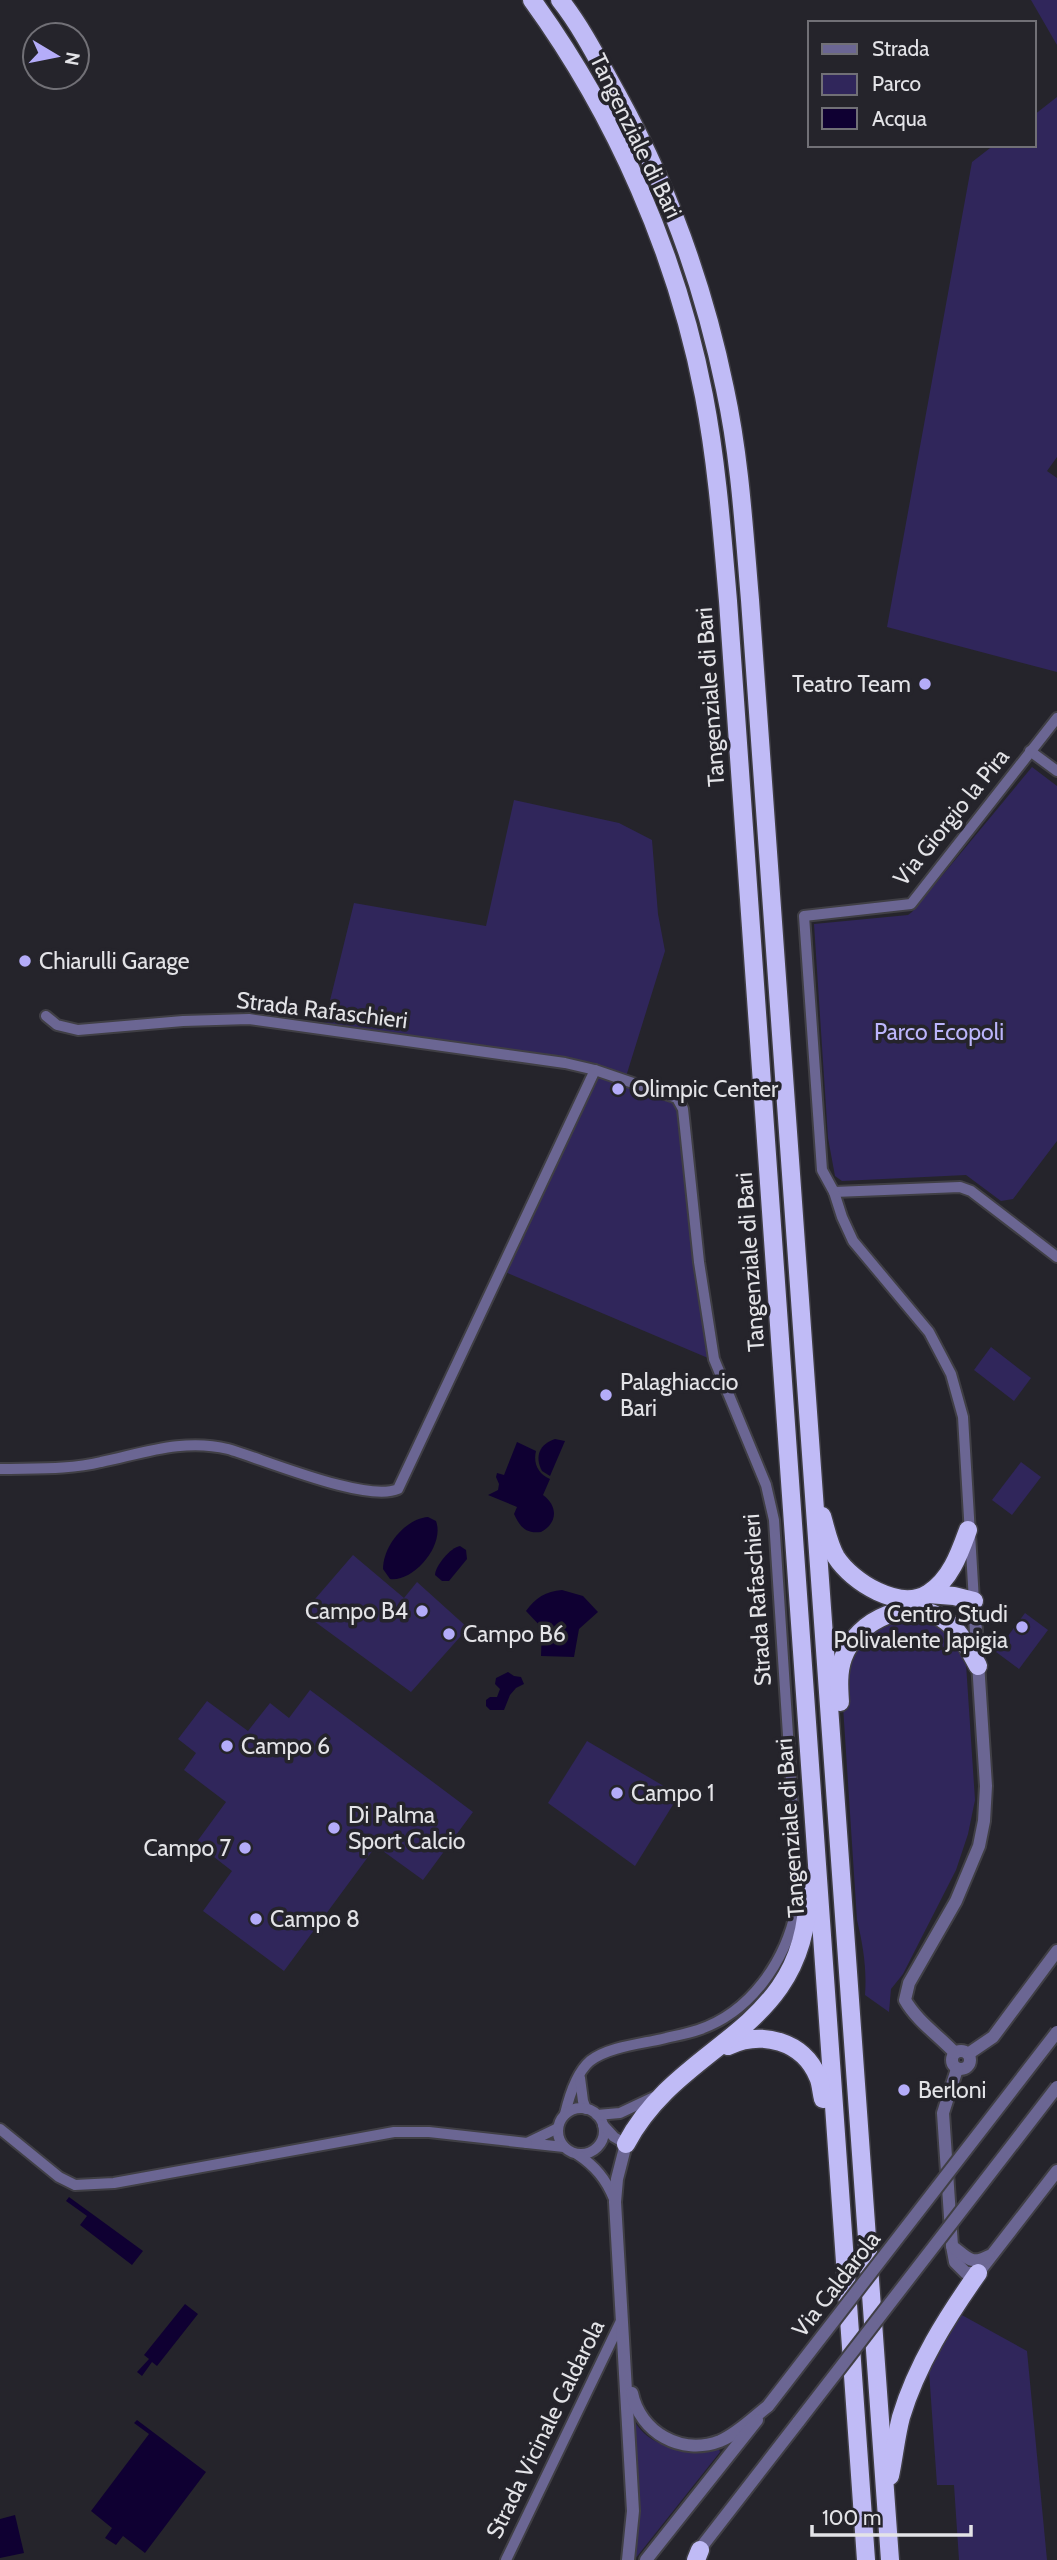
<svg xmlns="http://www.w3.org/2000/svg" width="1057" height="2560" font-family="Cabin,sans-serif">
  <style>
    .green { fill: #30265b }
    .water { fill: #0f0032 }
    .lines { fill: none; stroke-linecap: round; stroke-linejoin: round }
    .minor-casing { stroke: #403f45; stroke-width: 14 }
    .tertiary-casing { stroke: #403f45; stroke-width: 16 }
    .trunk-casing { stroke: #403f45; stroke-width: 21 }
    .minor { stroke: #6b6693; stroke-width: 10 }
    .tertiary { stroke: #6b6693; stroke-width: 12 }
    .trunk { stroke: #c0bbf6; stroke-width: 18 }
    .tertiary-bridge-casing { stroke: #403f45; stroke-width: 16; stroke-linecap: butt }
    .tertiary-bridge { stroke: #6b6693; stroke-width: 12 }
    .poi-dot { fill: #b4acf9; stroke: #25242b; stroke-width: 2.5 }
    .labels { text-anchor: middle; stroke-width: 7; stroke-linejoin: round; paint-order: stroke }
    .street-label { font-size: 23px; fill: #e3e3e7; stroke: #25242b }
    .poi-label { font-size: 23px; fill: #e3e3e7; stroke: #25242b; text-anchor: start }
    .park-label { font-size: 23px; fill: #bcb5fc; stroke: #25242b }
  </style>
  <rect width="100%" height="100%" fill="#25242b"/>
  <g class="green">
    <polygon points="1031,0 1057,0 1057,45"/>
    <polygon points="1057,97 1057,457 1047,471 1057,478 1057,672 887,627 972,162 994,145 1034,145 1034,115"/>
    <polygon points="1032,767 1057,786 1057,1141 1013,1199 1001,1201 966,1175 842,1181 835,1176 828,1138 814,924 908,915 912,912"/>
    <polygon points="514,800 619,823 652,840 658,914 665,951 624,1083 677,1098 699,1262 725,1389 708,1358 505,1272 601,1066 591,1062 324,1025 354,903 486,926"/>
    <polygon points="991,1347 1031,1378 1014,1401 974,1370"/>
    <polygon points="1021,1462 1041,1477 1012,1515 992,1500"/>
    <polygon points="353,1555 404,1598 417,1582 468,1628 411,1692 303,1613"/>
    <polygon points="1025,1613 1048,1630 1019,1669 996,1652"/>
    <path d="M908,1616C941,1622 955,1631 966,1664L975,1800L968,1834L956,1870L903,1974L891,1989L889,2012L865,1995C867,1969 863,1945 857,1920L842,1691L851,1653L876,1626Z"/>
    <polygon points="310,1690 473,1812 423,1880 376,1846 284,1971 203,1911 232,1871 196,1843 226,1802 184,1770 196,1753 178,1739 207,1701 248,1731 270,1703 289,1718"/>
    <polygon points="587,1741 679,1795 635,1866 548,1803"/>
    <polygon points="960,2314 1027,2351 1047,2560 959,2560 954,2485 937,2485 929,2371"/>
    <path d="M635,2422C652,2450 689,2453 719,2449L720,2452L635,2559L639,2501L633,2424Z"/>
  </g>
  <g class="water">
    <path d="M555,1439L565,1441L550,1476L542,1471C534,1456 540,1444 555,1439Z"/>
    <path d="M517,1442L536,1451C533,1463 538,1474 550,1479L543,1495C558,1506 558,1523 541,1532C526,1534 520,1527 514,1514L517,1507L488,1495L498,1490L499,1484L496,1477L497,1473L504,1475Z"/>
    <path d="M428,1517L436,1521C445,1545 414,1582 390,1579L383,1569C383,1546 405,1519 428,1517Z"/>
    <path d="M460,1546L466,1550L467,1559L449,1581H442L435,1575C435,1566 451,1547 460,1546Z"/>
    <path d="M562,1590L583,1596L598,1612L579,1629L574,1657L541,1656L542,1628L526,1611C535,1598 546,1591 562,1590Z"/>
    <polygon points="508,1672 514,1676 521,1677 524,1684 516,1688 510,1695 504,1710 490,1710 486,1706 486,1700 490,1697 497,1697 500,1689 495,1684 496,1678"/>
    <polygon points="69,2197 143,2251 132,2265 80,2225 87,2216 66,2201"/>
    <polygon points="185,2304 198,2314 157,2366 152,2362 142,2376 137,2372 149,2359 144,2355"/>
    <polygon points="137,2420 206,2472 145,2553 123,2536 116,2545 105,2538 112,2528 91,2511 149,2434 134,2423"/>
    <polygon points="15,2515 24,2553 0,2558 0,2519"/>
  </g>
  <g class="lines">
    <g class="minor-casing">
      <g id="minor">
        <polyline points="1030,751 1057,771"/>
        <polyline points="46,1016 57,1025 78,1030 183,1021 249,1019 565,1063 595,1070"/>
        <polyline points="834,1192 960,1187 971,1191 1057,1257"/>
        <path d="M0,1469C33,1468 69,1470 101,1462C144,1453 184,1438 228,1449C263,1459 366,1503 398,1489L595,1070L677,1098L683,1109L699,1262L714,1359L766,1485L774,1520L797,1873C797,1885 798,1898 796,1910C785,1962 750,2013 698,2030C686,2034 674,2036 662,2039C640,2044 608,2047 590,2061C576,2073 569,2097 565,2114"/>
        <polyline points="974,1601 963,1417 951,1374 929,1332 853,1241 842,1217 834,1192 822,1170 804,916 911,904 1057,718"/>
        <polyline points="580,2078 583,2101 586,2109"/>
        <circle cx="581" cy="2131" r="23"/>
        <polyline points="597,2115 620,2113 654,2097"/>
        <polyline points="603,2125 614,2137 626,2144"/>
        <polyline points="558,2128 527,2143 564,2147"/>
        <polyline points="0,2129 59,2177 75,2185 114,2183 394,2132 429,2132 527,2143"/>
        <path d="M577,2154C595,2166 606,2179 614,2199"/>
        <polyline points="506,2560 622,2319"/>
      </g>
    </g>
    <g class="tertiary-casing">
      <g id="tertiary">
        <circle cx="961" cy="2060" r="9"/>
        <path d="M955,2053C938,2035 917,2021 905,2000L909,1983L956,1901L979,1846L984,1821L986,1786L974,1601"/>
        <polyline points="968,2054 993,2037 1057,1951"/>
        <polyline points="957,2069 943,2113 952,2246 955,2262 966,2273 978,2273 1057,2171"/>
        <polyline points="626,2144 617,2179 615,2202 633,2511 628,2560"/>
        <path d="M952,2246C967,2257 970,2266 989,2256"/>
        <path d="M632,2393C640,2432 681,2456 720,2441C737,2434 754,2417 768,2406"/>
        <polyline points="696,2554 799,2421"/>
        <polyline points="646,2560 757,2420"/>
      </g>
    </g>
    <g class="trunk-casing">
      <g id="trunk">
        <path d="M532,0C616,116 677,255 704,396C717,464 722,532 728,601L866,2560"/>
        <path d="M560,0C583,29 600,64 618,96C668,187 704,287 725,389C740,458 744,530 750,600L890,2560"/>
        <path d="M822,1516C826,1529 829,1545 836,1557C852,1582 900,1612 929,1593C951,1579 960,1552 968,1530"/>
        <polyline points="928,1594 954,1596 974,1601"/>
        <path d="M840,1702C839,1687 838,1672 843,1658C857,1619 911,1595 946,1621C961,1632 969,1650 978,1666"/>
        <path d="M728,2046C762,2030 803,2041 818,2077C821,2083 821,2092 823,2099"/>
        <path d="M626,2144C682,2038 811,2033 808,1884"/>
        <path d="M890,2476C894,2457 896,2436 901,2417C917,2364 947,2317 978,2273"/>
        <polyline points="696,2560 700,2550"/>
      </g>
    </g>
    <use href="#minor" class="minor"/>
    <use href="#tertiary" class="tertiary"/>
    <use href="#trunk" class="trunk"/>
    <g class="tertiary-bridge-casing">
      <g id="tertiary-bridge">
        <polyline points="768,2406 1057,2032"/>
        <polyline points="799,2421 1057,2087"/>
      </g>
    </g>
    <use href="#tertiary-bridge" class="tertiary-bridge"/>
  </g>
  <g class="poi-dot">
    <circle cx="925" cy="684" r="7"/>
    <circle cx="25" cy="961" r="7"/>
    <circle cx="618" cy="1089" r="7"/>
    <circle cx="606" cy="1395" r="7"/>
    <circle cx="422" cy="1611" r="7"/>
    <circle cx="1022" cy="1627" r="7"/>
    <circle cx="449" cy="1634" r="7"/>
    <circle cx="227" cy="1746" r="7"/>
    <circle cx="617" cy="1793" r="7"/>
    <circle cx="334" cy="1828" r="7"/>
    <circle cx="245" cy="1848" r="7"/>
    <circle cx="256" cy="1919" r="7"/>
    <circle cx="904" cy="2090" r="7"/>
  </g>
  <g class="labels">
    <g class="street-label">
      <text transform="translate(636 136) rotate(64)" y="8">Tangenziale di Bari</text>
      <text transform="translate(710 697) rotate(-94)" y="8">Tangenziale di Bari</text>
      <text transform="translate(951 817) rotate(-51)" y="8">Via Giorgio la Pira</text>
      <text transform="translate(322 1010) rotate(7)" y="8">Strada Rafaschieri</text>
      <text transform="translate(750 1262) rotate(-94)" y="8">Tangenziale di Bari</text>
      <text transform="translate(757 1600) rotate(-94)" y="8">Strada Rafaschieri</text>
      <text transform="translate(790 1828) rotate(-94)" y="8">Tangenziale di Bari</text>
      <text transform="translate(836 2284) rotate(-52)" y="8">Via Caldarola</text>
      <text transform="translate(545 2429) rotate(-64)" y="8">Strada Vicinale Caldarola</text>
    </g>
    <g class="poi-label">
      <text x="911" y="692" text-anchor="end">Teatro Team</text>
      <text x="39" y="969">Chiarulli Garage</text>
      <text x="632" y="1097">Olimpic Center</text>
      <text x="620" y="1390">Palaghiaccio<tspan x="620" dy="26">Bari</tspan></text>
      <text x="408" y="1619" text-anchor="end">Campo B4</text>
      <text x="1008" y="1622" text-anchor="end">Centro Studi<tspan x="1008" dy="26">Polivalente Japigia</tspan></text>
      <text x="463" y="1642">Campo B6</text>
      <text x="241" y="1754">Campo 6</text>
      <text x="631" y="1801">Campo 1</text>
      <text x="348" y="1823">Di Palma<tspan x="348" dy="26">Sport Calcio</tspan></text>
      <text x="231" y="1856" text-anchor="end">Campo 7</text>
      <text x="270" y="1927">Campo 8</text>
      <text x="918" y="2098">Berloni</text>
    </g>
    <g class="park-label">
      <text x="939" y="1040">Parco Ecopoli</text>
    </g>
  </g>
  <rect x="808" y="21" width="228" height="126" fill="#25242b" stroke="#717076" stroke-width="2"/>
  <rect x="822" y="44" width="35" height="10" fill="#6b6693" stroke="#717076" stroke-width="2"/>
  <text x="872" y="56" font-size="21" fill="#e3e3e7">Strada</text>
  <rect x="822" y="74" width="35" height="21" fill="#30265b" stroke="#717076" stroke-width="2"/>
  <text x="872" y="91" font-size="21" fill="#e3e3e7">Parco</text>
  <rect x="822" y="108" width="35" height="21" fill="#0f0032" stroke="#717076" stroke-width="2"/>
  <text x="872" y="126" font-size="21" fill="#e3e3e7">Acqua</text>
  <g transform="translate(56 56) rotate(100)"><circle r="33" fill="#25242b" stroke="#717076" stroke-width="2"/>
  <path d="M0-5L12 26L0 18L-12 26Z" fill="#b4acf9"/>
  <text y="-10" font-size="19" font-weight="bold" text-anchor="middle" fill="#e3e3e7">N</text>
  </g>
  <path d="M812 2525v10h159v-10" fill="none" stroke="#e3e3e7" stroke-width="3.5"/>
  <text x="822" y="2525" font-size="21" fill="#e3e3e7" stroke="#25242b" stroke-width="5" paint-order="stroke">100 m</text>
</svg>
